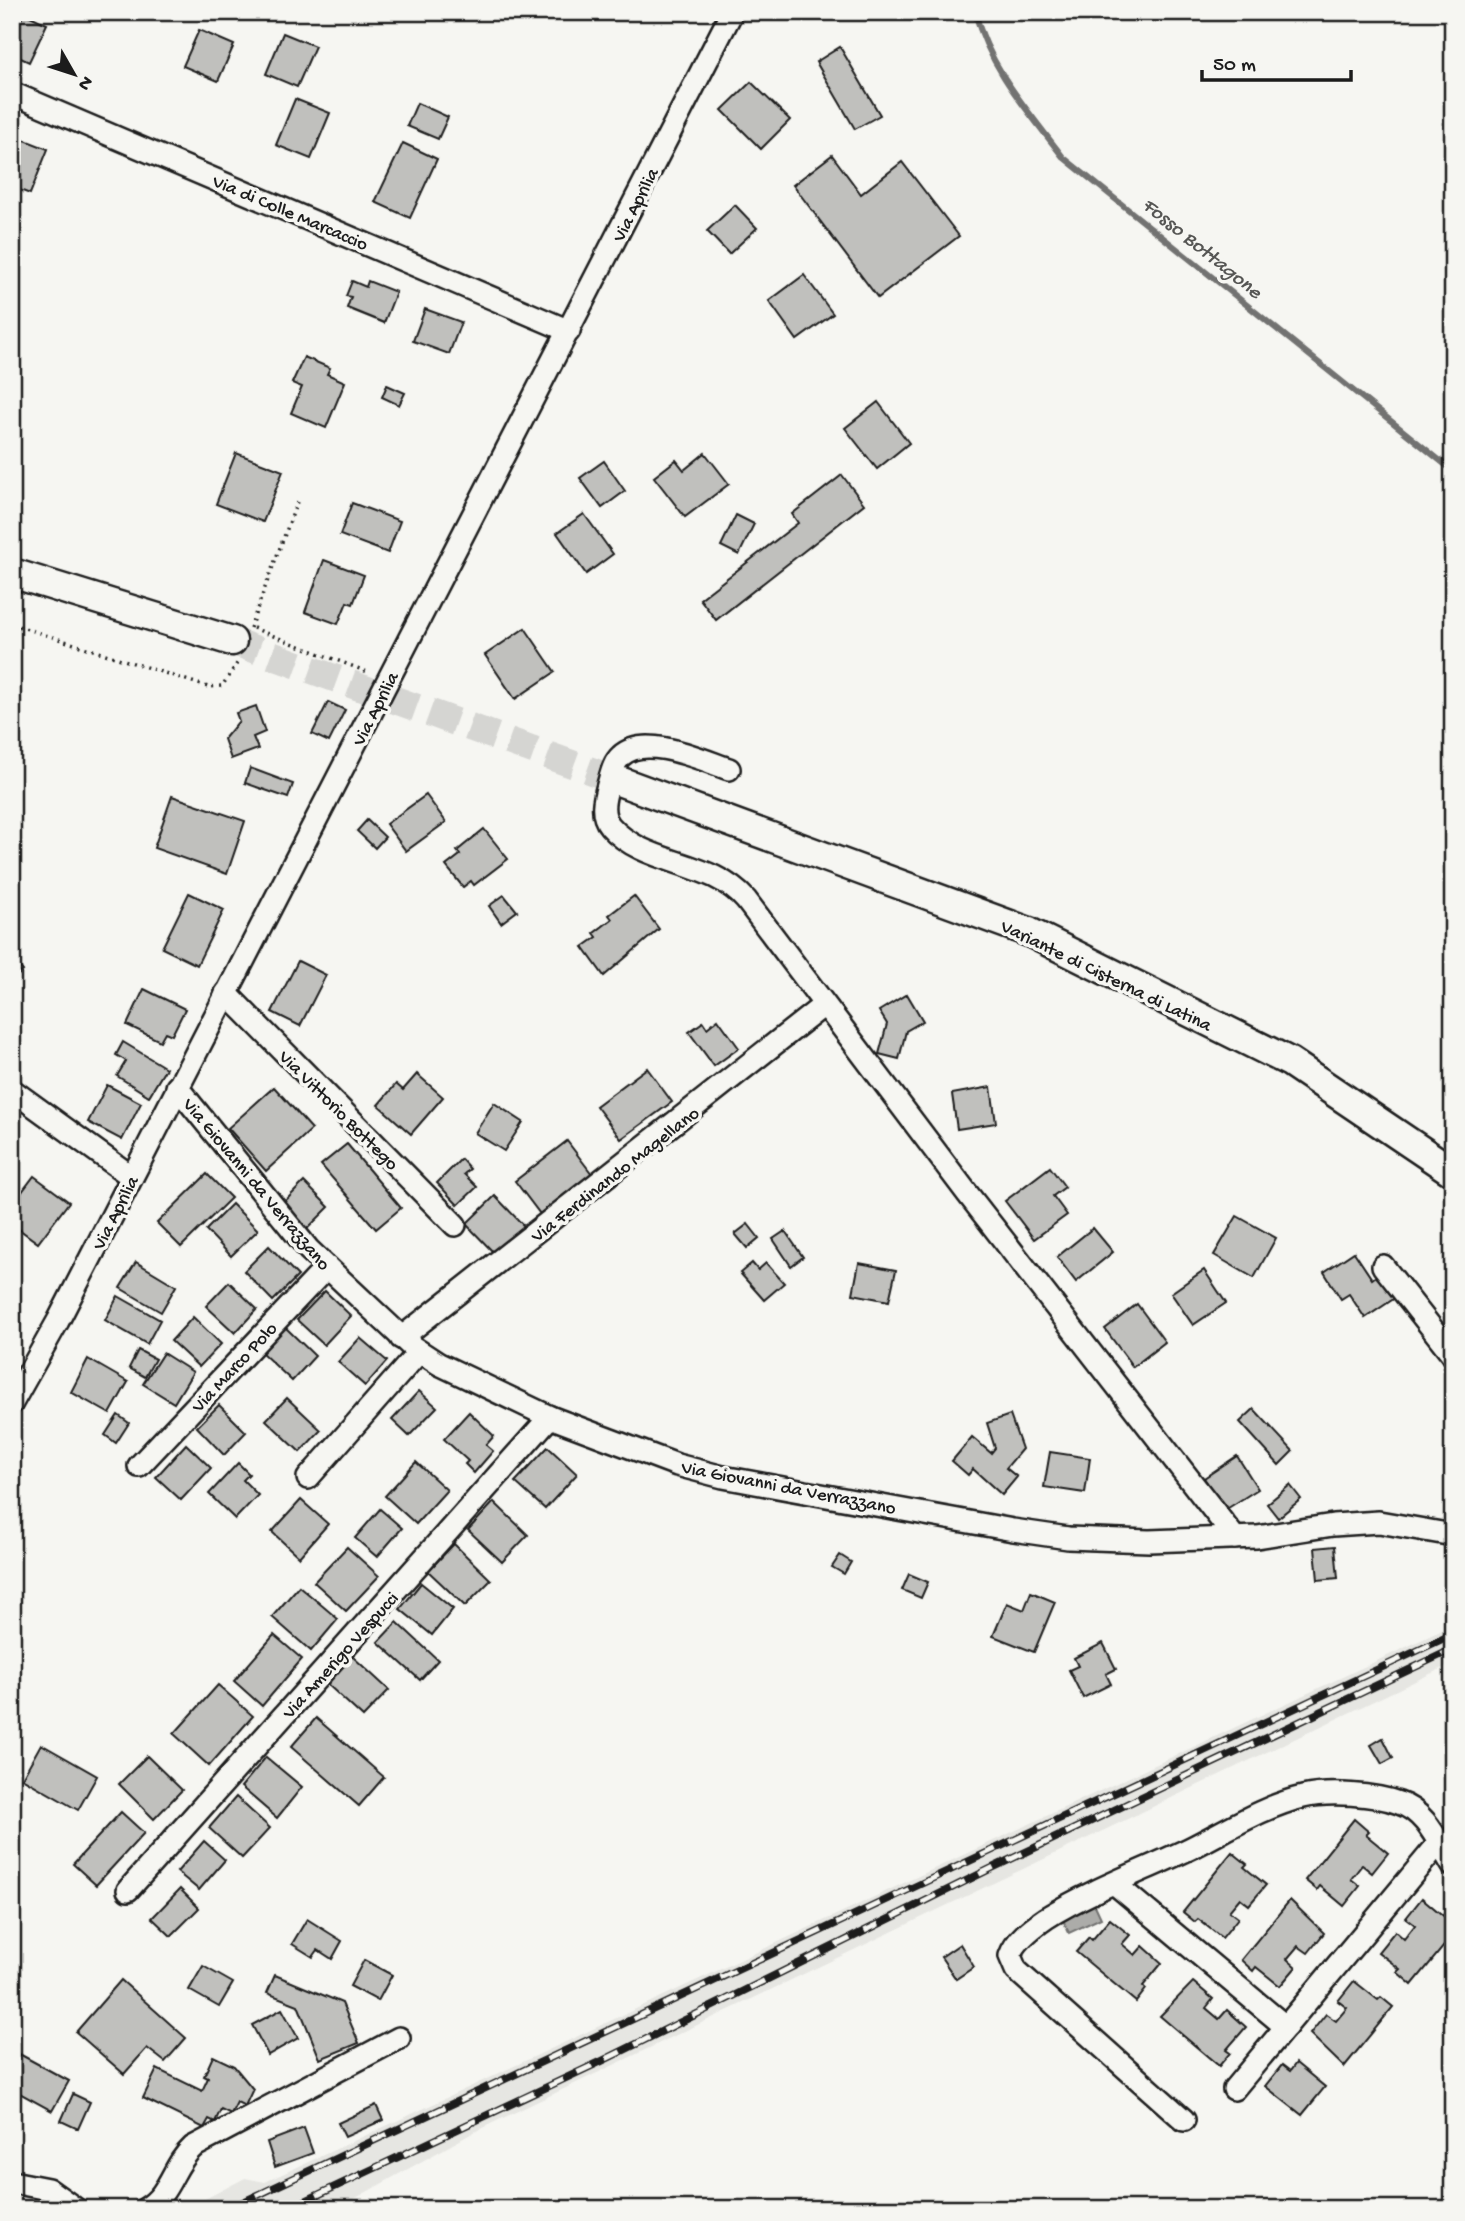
<svg xmlns="http://www.w3.org/2000/svg" width="1465" height="2221" font-family="'Gochi Hand',sans-serif">
  <style>
    .built { fill: #e6e6e2 }
    .water { fill: #acaca9; stroke: #727271; stroke-width: 2 }
    .lines { fill: none; stroke-linecap: round; stroke-linejoin: round }
    .stream { stroke: #727271; stroke-width: 6 }
    .building { fill: #c0c0bd; stroke: #1c1c1c; stroke-width: 2 }
    .major-tunnel { stroke: #d5d5d2; stroke-width: 28; stroke-dasharray: 28 14; stroke-linecap: butt }
    .minor-casing { stroke: #1c1c1c; stroke-width: 26 }
    .major-casing { stroke: #1c1c1c; stroke-width: 33 }
    .path { stroke: #1c1c1c; stroke-width: 3.5; stroke-dasharray: 2 5; stroke-linecap: butt }
    .minor { stroke: #f6f6f2; stroke-width: 21 }
    .major { stroke: #f6f6f2; stroke-width: 28 }
    .rail-casing { stroke: #1c1c1c; stroke-width: 8 }
    .rail { stroke: #f6f6f2; stroke-width: 5; stroke-dasharray: 16; stroke-linecap: butt }
    .labels { text-anchor: middle; stroke-width: 7; stroke-linejoin: round; paint-order: stroke }
    .street-label { font-size: 19px; fill: #1c1c1c; stroke: #f6f6f2 }
    .water-label { font-size: 21px; font-style: italic; fill: #565654; stroke: #f6f6f2 }
  </style>
  <rect width="100%" height="100%" fill="#f6f6f2"/>
  <filter id="ink" filterUnits="userSpaceOnUse"><feTurbulence type="fractalNoise" baseFrequency=".0143" numOctaves="2"/><feDisplacementMap in="SourceGraphic" scale="14" xChannelSelector="R" yChannelSelector="G"/><feConvolveMatrix kernelMatrix="1 2 1 2 8 2 1 2 1" color-interpolation-filters="sRGB"/></filter>
  <g filter="url(#ink)">
    <polygon class="built" points="1453,1625 1453,1663 478,2130 336,2209 186,2209 245,2178 265,2182 427,2107"/>
    <polygon class="water" points="1094,1903 1101,1918 1069,1933 1062,1918"/>
    <g class="lines">
      <path class="stream" d="M975,12C989,68 1029,112 1063,157L1453,471"/>
    </g>
    <g class="building">
      <polygon points="24,13 47,24 29,62 12,54 12,38"/>
      <polygon points="199,30 234,45 218,81 183,66"/>
      <polygon points="283,33 315,46 297,87 266,74"/>
      <polygon points="840,47 880,115 855,129 816,62"/>
      <polygon points="751,82 790,120 761,149 722,110"/>
      <polygon points="295,99 330,113 311,159 276,145"/>
      <polygon points="417,103 448,117 438,139 407,126"/>
      <polygon points="12,135 48,149 30,194 12,187"/>
      <polygon points="403,143 437,159 410,218 375,202"/>
      <polygon points="832,155 861,194 902,162 959,236 878,298 793,185"/>
      <polygon points="735,205 757,228 729,254 707,231"/>
      <polygon points="804,275 833,314 797,340 769,301"/>
      <polygon points="352,281 366,287 368,281 396,292 384,323 347,308 351,297 346,296"/>
      <polygon points="425,309 461,322 449,354 413,341"/>
      <polygon points="304,357 330,368 327,374 345,382 326,428 291,413 302,387 292,383"/>
      <polygon points="387,385 405,393 399,405 382,397"/>
      <polygon points="878,402 909,443 877,469 845,428"/>
      <polygon points="236,453 283,471 263,522 216,504"/>
      <polygon points="705,453 729,484 685,517 654,477 676,460 684,470"/>
      <polygon points="604,461 625,491 602,508 580,478"/>
      <polygon points="842,475 864,504 716,620 700,599 798,523 792,514"/>
      <polygon points="352,503 400,521 388,553 340,535"/>
      <polygon points="584,514 613,554 586,574 557,533"/>
      <polygon points="736,515 754,524 739,555 721,546"/>
      <polygon points="324,560 364,575 353,604 347,602 338,624 305,612"/>
      <polygon points="525,628 555,672 515,699 485,655"/>
      <polygon points="328,702 345,710 329,742 312,734"/>
      <polygon points="256,706 265,732 253,737 258,749 231,759 224,739 239,721 236,713"/>
      <polygon points="250,768 293,784 288,798 245,783"/>
      <polygon points="426,795 446,822 406,851 386,824"/>
      <polygon points="172,796 245,821 227,874 154,848"/>
      <polygon points="367,820 385,837 375,848 357,831"/>
      <polygon points="484,829 508,859 474,885 471,881 463,887 446,866 460,855 457,851"/>
      <polygon points="189,893 224,910 197,965 162,948"/>
      <polygon points="504,895 517,911 501,923 489,906"/>
      <polygon points="634,896 659,929 604,976 583,947 597,937 594,933 612,919 609,915"/>
      <polygon points="12,958 23,971 12,980"/>
      <polygon points="298,961 326,975 300,1026 272,1012"/>
      <polygon points="144,989 185,1009 172,1035 165,1032 160,1041 127,1025"/>
      <polygon points="907,994 923,1021 906,1031 899,1059 879,1054 887,1024 879,1011"/>
      <polygon points="718,1019 739,1048 714,1066 689,1032 703,1022 707,1028"/>
      <polygon points="123,1042 166,1068 149,1096 117,1076 126,1061 116,1055"/>
      <polygon points="647,1068 672,1102 621,1139 596,1106"/>
      <polygon points="417,1074 443,1097 411,1134 378,1105 396,1084 403,1090"/>
      <polygon points="107,1085 141,1103 122,1140 88,1122"/>
      <polygon points="274,1087 312,1129 266,1171 228,1128"/>
      <polygon points="991,1087 996,1123 957,1129 952,1094"/>
      <polygon points="494,1103 523,1122 504,1151 475,1133"/>
      <polygon points="567,1141 592,1174 540,1214 515,1181"/>
      <polygon points="347,1144 401,1208 376,1229 321,1165"/>
      <polygon points="461,1159 470,1169 464,1174 477,1187 458,1205 437,1183"/>
      <polygon points="1050,1167 1065,1187 1053,1196 1067,1215 1034,1239 1005,1201"/>
      <polygon points="207,1174 231,1198 181,1247 157,1223"/>
      <polygon points="34,1176 69,1202 38,1243 12,1224 12,1205"/>
      <polygon points="304,1182 329,1207 305,1231 280,1206"/>
      <polygon points="495,1196 524,1226 495,1254 466,1224"/>
      <polygon points="232,1204 258,1230 231,1256 206,1230"/>
      <polygon points="1237,1216 1276,1238 1254,1278 1214,1255"/>
      <polygon points="748,1224 759,1238 747,1248 735,1234"/>
      <polygon points="1093,1228 1113,1252 1076,1282 1057,1257"/>
      <polygon points="785,1231 803,1257 791,1266 773,1239"/>
      <polygon points="269,1246 298,1276 273,1301 244,1271"/>
      <polygon points="1354,1252 1372,1279 1380,1273 1395,1298 1365,1318 1349,1294 1341,1299 1324,1272"/>
      <polygon points="136,1262 176,1286 161,1312 120,1288"/>
      <polygon points="752,1263 758,1270 766,1263 784,1283 764,1300 740,1273"/>
      <polygon points="859,1263 896,1270 889,1301 853,1294"/>
      <polygon points="1204,1270 1226,1303 1193,1325 1171,1293"/>
      <polygon points="229,1282 257,1309 235,1333 206,1306"/>
      <polygon points="325,1291 351,1316 324,1345 297,1320"/>
      <polygon points="118,1296 160,1320 147,1344 105,1320"/>
      <polygon points="1137,1304 1165,1342 1133,1367 1105,1329"/>
      <polygon points="193,1317 221,1344 199,1367 171,1341"/>
      <polygon points="285,1327 315,1356 292,1381 261,1352"/>
      <polygon points="360,1338 387,1361 365,1386 338,1362"/>
      <polygon points="138,1350 155,1359 145,1377 129,1368"/>
      <polygon points="163,1353 193,1372 174,1403 143,1384"/>
      <polygon points="88,1359 128,1382 110,1414 71,1392"/>
      <polygon points="419,1391 437,1407 409,1436 392,1420"/>
      <polygon points="287,1398 321,1430 300,1452 266,1420"/>
      <polygon points="219,1405 246,1432 224,1455 197,1427"/>
      <polygon points="1254,1409 1293,1451 1279,1465 1240,1422"/>
      <polygon points="469,1412 494,1436 486,1445 493,1451 474,1473 465,1464 468,1461 444,1439"/>
      <polygon points="118,1415 129,1423 116,1443 105,1435"/>
      <polygon points="1010,1415 1022,1449 1006,1468 1017,1477 1002,1495 973,1469 968,1475 952,1461 972,1437 991,1453 995,1448 987,1423"/>
      <polygon points="186,1444 211,1468 181,1500 156,1477"/>
      <polygon points="548,1447 577,1474 545,1509 515,1482"/>
      <polygon points="1050,1452 1090,1458 1085,1493 1044,1487"/>
      <polygon points="1237,1456 1258,1489 1225,1510 1204,1478"/>
      <polygon points="416,1462 447,1490 416,1524 385,1496"/>
      <polygon points="238,1463 249,1474 243,1480 258,1495 235,1519 209,1494"/>
      <polygon points="1290,1485 1301,1499 1278,1518 1267,1504"/>
      <polygon points="301,1500 328,1524 299,1557 272,1532"/>
      <polygon points="494,1502 528,1535 502,1562 468,1530"/>
      <polygon points="380,1509 402,1528 377,1557 355,1538"/>
      <polygon points="454,1544 491,1580 465,1606 428,1571"/>
      <polygon points="1335,1546 1338,1578 1318,1580 1315,1548"/>
      <polygon points="347,1547 379,1576 346,1611 314,1582"/>
      <polygon points="840,1555 851,1562 844,1574 832,1567"/>
      <polygon points="909,1574 928,1582 921,1598 902,1590"/>
      <polygon points="421,1583 453,1609 432,1635 400,1609"/>
      <polygon points="299,1586 338,1619 311,1651 272,1617"/>
      <polygon points="1031,1592 1055,1602 1034,1652 993,1636 1007,1603 1024,1610"/>
      <polygon points="397,1622 438,1660 420,1680 378,1642"/>
      <polygon points="274,1635 302,1659 262,1706 234,1681"/>
      <polygon points="1103,1643 1116,1669 1106,1674 1111,1684 1083,1698 1069,1670 1078,1666 1074,1658"/>
      <polygon points="352,1656 389,1690 363,1717 326,1683"/>
      <polygon points="218,1685 253,1716 209,1766 174,1734"/>
      <polygon points="316,1718 384,1777 359,1806 291,1747"/>
      <polygon points="1383,1738 1393,1758 1382,1764 1371,1745"/>
      <polygon points="41,1744 97,1776 78,1810 22,1778"/>
      <polygon points="147,1756 182,1790 154,1819 119,1784"/>
      <polygon points="266,1757 302,1787 277,1818 241,1787"/>
      <polygon points="236,1797 270,1828 242,1858 209,1828"/>
      <polygon points="121,1812 144,1833 96,1885 73,1864"/>
      <polygon points="1354,1819 1369,1832 1366,1835 1388,1853 1372,1873 1362,1865 1351,1879 1360,1886 1344,1906 1320,1886 1317,1890 1305,1880"/>
      <polygon points="204,1841 225,1860 199,1890 177,1872"/>
      <polygon points="1232,1852 1247,1864 1244,1867 1266,1885 1249,1905 1240,1898 1229,1911 1238,1918 1222,1938 1198,1919 1195,1922 1183,1912"/>
      <polygon points="180,1889 199,1908 171,1936 152,1918"/>
      <polygon points="1422,1898 1446,1918 1449,1914 1453,1918 1453,1935 1412,1985 1397,1972 1400,1969 1378,1952 1395,1931 1404,1939 1415,1925 1406,1918"/>
      <polygon points="1290,1900 1324,1933 1308,1953 1298,1946 1287,1959 1296,1967 1280,1986 1256,1967 1253,1971 1241,1960"/>
      <polygon points="307,1919 342,1941 332,1959 318,1950 313,1957 292,1944"/>
      <polygon points="1110,1919 1130,1935 1122,1944 1135,1955 1143,1946 1162,1963 1143,1986 1146,1989 1136,2002 1076,1952 1089,1937 1092,1940"/>
      <polygon points="960,1944 974,1967 956,1979 941,1957"/>
      <polygon points="364,1960 392,1975 378,2001 350,1986"/>
      <polygon points="203,1966 233,1983 219,2007 189,1990"/>
      <polygon points="275,1975 342,2003 359,2043 320,2059 298,2005 267,1993"/>
      <polygon points="121,1980 186,2038 165,2062 147,2048 124,2074 76,2032"/>
      <polygon points="1354,1981 1378,2000 1381,1997 1393,2007 1344,2067 1310,2034 1326,2014 1336,2021 1347,2008 1338,2001"/>
      <polygon points="1193,1982 1213,1999 1206,2008 1219,2019 1227,2010 1246,2027 1226,2050 1230,2053 1219,2066 1160,2016"/>
      <polygon points="282,2009 298,2038 268,2055 252,2025"/>
      <polygon points="12,2050 69,2081 52,2111 12,2089"/>
      <polygon points="213,2056 234,2066 253,2089 245,2106 237,2102 231,2114 221,2109 215,2122 209,2119 204,2128 143,2098 157,2069 202,2091 208,2078 204,2076"/>
      <polygon points="1296,2063 1325,2087 1302,2115 1265,2086 1282,2065 1290,2071"/>
      <polygon points="73,2094 90,2102 78,2129 61,2121"/>
      <polygon points="376,2105 383,2120 345,2137 338,2123"/>
      <polygon points="304,2128 313,2153 275,2167 267,2142"/>
    </g>
    <g class="lines">
      <polyline class="major-tunnel" points="232,641 619,781"/>
      <g class="minor-casing">
        <g id="minor">
          <polyline points="12,93 569,331"/>
          <path d="M729,769C702,760 645,733 621,756C613,763 611,775 608,785C604,799 600,814 610,826C645,866 710,859 746,900L967,1193L1235,1538"/>
          <polyline points="226,993 455,1225"/>
          <polyline points="177,1087 309,1250 410,1345 439,1364 550,1417 677,1465 723,1477 1013,1530 1068,1538 1149,1541 1257,1537 1333,1525 1379,1522 1453,1535"/>
          <polyline points="12,1090 132,1177"/>
          <polyline points="1383,1266 1453,1355"/>
          <polyline points="401,1338 824,1005"/>
          <polyline points="12,1403 58,1321 732,12"/>
          <polyline points="139,1466 327,1267"/>
          <polyline points="308,1478 419,1352"/>
          <polyline points="1115,1884 1286,2027"/>
          <polyline points="128,1890 550,1417"/>
          <polyline points="1234,2089 1439,1843"/>
          <path d="M1184,2120L1016,1970L1010,1956C1015,1940 1033,1927 1046,1918C1091,1890 1143,1871 1191,1848C1227,1830 1264,1806 1303,1797C1328,1791 1375,1794 1399,1803C1427,1812 1438,1843 1453,1866"/>
          <polyline points="12,2182 48,2189 76,2209"/>
          <path d="M145,2209C171,2194 172,2166 193,2147L399,2038"/>
        </g>
      </g>
      <g class="major-casing">
        <g id="major">
          <polyline points="12,573 232,641"/>
          <polyline points="619,781 1029,932 1290,1062 1453,1172"/>
        </g>
      </g>
      <g class="path">
        <polyline points="12,624 208,687 222,686 238,662"/>
        <polyline points="250,628 297,502"/>
        <polyline points="253,628 370,673"/>
      </g>
      <use href="#minor" class="minor"/>
      <use href="#major" class="major"/>
      <g class="rail-casing">
        <g id="rail">
          <polyline points="228,2209 1453,1634"/>
          <polyline points="288,2209 602,2061 990,1869 1453,1649"/>
        </g>
      </g>
      <use href="#rail" class="rail"/>
    </g>
  </g>
  <g class="labels">
    <g class="street-label">
      <text transform="translate(634 204) rotate(-63)" y="7">Via Aprilia</text>
      <text transform="translate(291 211) rotate(23)" y="7">Via di Colle Marcaccio</text>
      <text transform="translate(374 708) rotate(-63)" y="7">Via Aprilia</text>
      <text transform="translate(1107 974) rotate(26)" y="7">Variante di Cisterna di Latina</text>
      <text transform="translate(340 1109) rotate(45)" y="7">Via Vittorio Bottego</text>
      <text transform="translate(614 1173) rotate(-38)" y="7">Via Ferdinando Magellano</text>
      <text transform="translate(258 1183) rotate(50)" y="7">Via Giovanni da Verrazzano</text>
      <text transform="translate(114 1212) rotate(-63)" y="7">Via Aprilia</text>
      <text transform="translate(233 1366) rotate(-47)" y="7">Via Marco Polo</text>
      <text transform="translate(789 1486) rotate(11)" y="7">Via Giovanni da Verrazzano</text>
      <text transform="translate(339 1654) rotate(-48)" y="7">Via Amerigo Vespucci</text>
    </g>
    <g class="water-label">
      <text transform="translate(1203 247) rotate(39)" y="7">Fosso Bottagone</text>
    </g>
  </g>
  <rect width="1465" height="2221" fill="none" stroke="#f6f6f2" stroke-width="42"/>
  <rect x="21" y="21" width="1423" height="2179" fill="none" stroke="#1c1c1c" stroke-width="2.5" filter="url(#ink)"/>
  <g transform="translate(74 74) rotate(129)" stroke="#f6f6f2" stroke-width="5" paint-order="stroke">
  <path d="M0-5L12 26L0 18L-12 26Z" fill="#1c1c1c"/>
  <text y="-10" font-size="19" font-weight="bold" text-anchor="middle" fill="#1c1c1c">N</text>
  </g>
  <path d="M1202 70v10h149v-10" fill="none" stroke="#1c1c1c" stroke-width="3.5"/>
  <text x="1213" y="70" font-size="21" fill="#1c1c1c" stroke="#f6f6f2" stroke-width="5" paint-order="stroke">50 m</text>
</svg>
